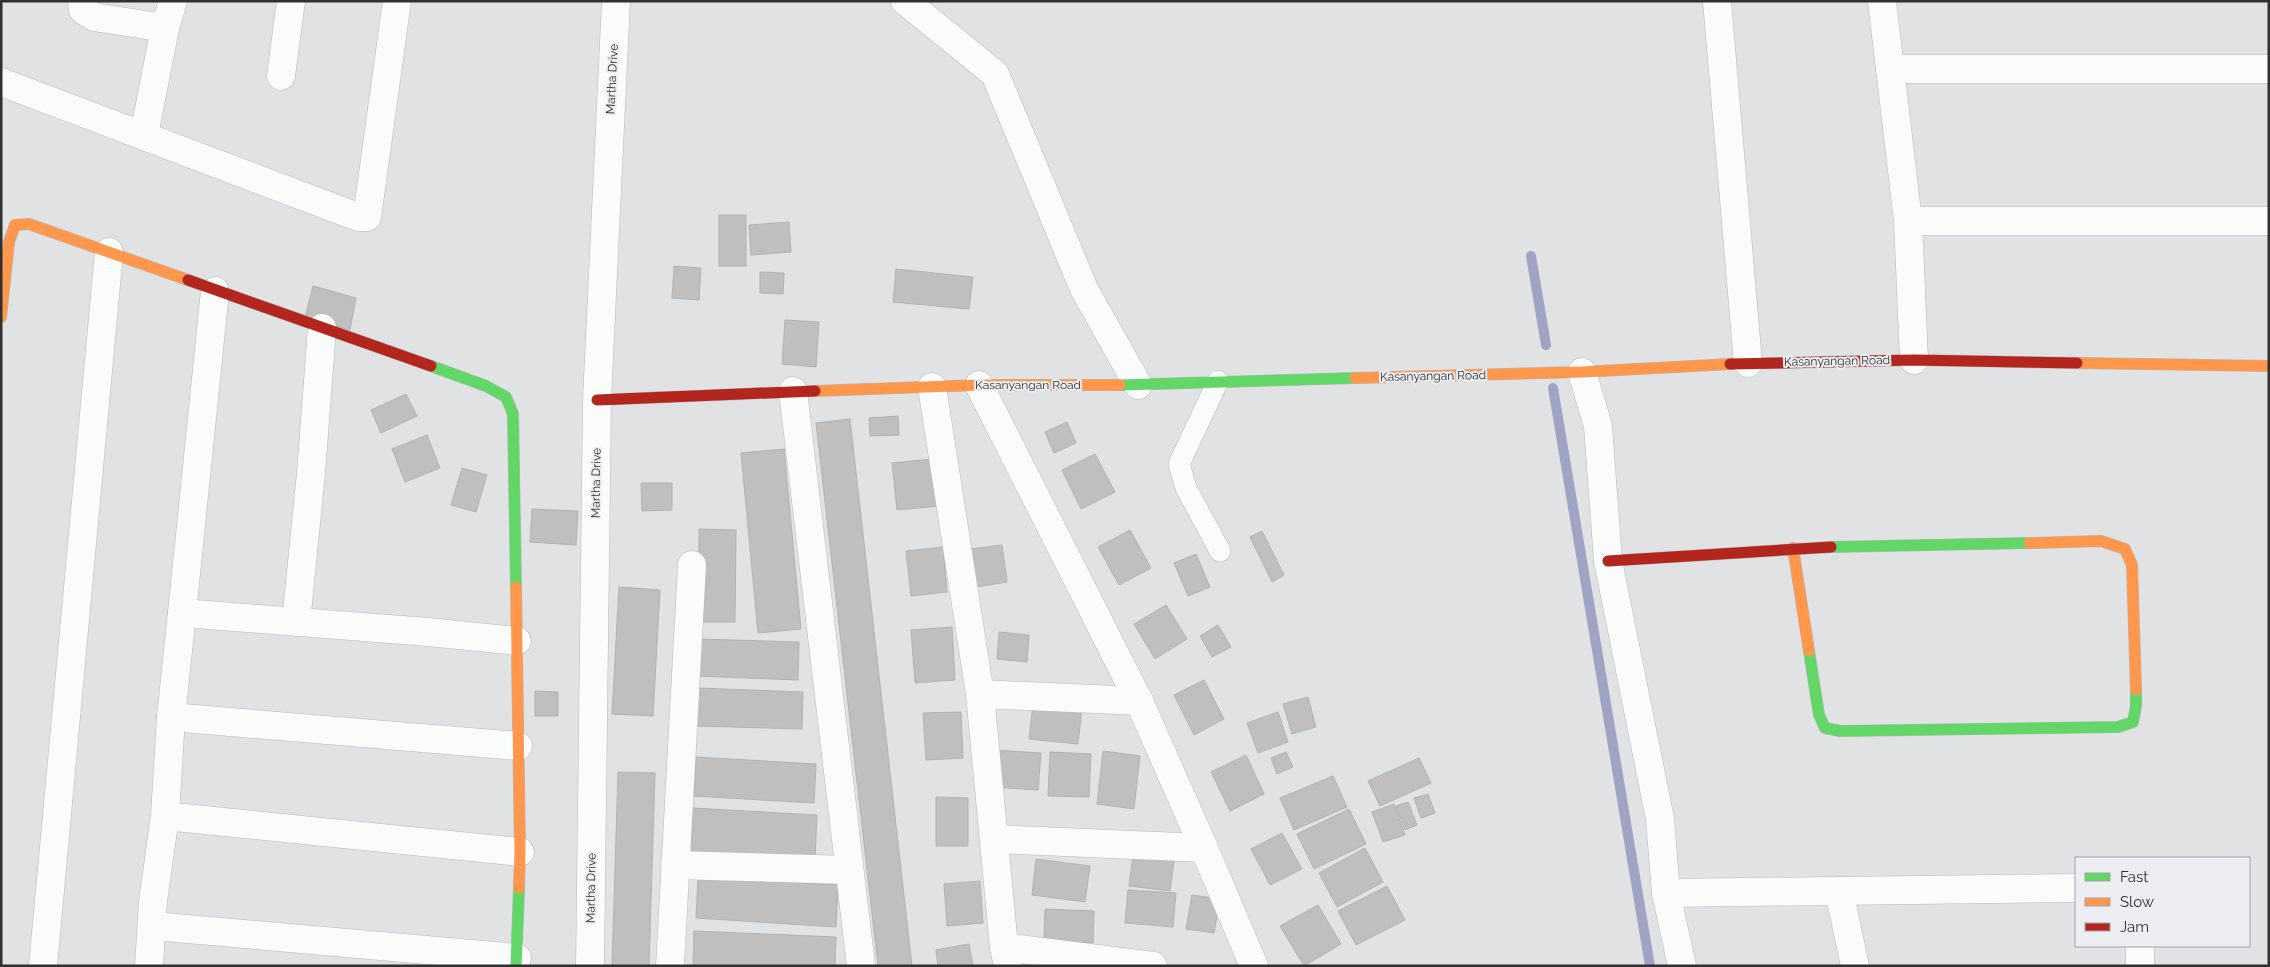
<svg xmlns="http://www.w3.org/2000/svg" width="2270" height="967" font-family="Raleway,sans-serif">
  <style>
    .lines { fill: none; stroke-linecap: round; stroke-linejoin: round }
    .stream { stroke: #a1a3c5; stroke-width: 10 }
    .building { fill: #bfbfbf; stroke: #b2b2b2 }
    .lane-casing { stroke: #b7b8ba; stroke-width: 22 }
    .street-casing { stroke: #b7b8ba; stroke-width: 29 }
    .fast-casing { stroke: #b7b8ba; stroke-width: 12 }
    .slow-casing { stroke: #b7b8ba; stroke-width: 12 }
    .jam-casing { stroke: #b7b8ba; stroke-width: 12 }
    .lane { stroke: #fafbfb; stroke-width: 21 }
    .street { stroke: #fafbfb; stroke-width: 28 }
    .fast { stroke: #63d668; stroke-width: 11 }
    .slow { stroke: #ff974d; stroke-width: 11 }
    .jam { stroke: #b3261e; stroke-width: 11 }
    .labels { text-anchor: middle; stroke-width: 4; stroke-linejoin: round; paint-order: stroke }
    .street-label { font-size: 12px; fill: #303031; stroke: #edeef2 }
  </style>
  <rect width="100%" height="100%" fill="#e1e2e4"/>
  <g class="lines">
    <g class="stream">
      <polyline points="1531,256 1546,345"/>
      <polyline points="1553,388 1650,966"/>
    </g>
  </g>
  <g class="building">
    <rect x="719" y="215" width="27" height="51"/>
    <polygon points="789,222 791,252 751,255 749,225"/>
    <polygon points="674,266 701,268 699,300 672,298"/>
    <polygon points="896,269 973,277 969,309 893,302"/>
    <polygon points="760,272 784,273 783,294 760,293"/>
    <polygon points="313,286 356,298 350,330 305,317"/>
    <polygon points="785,320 819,322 816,367 782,364"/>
    <polygon points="406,394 417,416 381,433 371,410"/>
    <polygon points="898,416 899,435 870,436 869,418"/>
    <polygon points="850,419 912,966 878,966 816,423"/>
    <polygon points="1067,422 1076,443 1054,453 1045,432"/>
    <polygon points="427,435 440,468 405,482 392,449"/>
    <polygon points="784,449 801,629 758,633 741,453"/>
    <polygon points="1095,454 1115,492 1081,509 1062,470"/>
    <polygon points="933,459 938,506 897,510 892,463"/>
    <polygon points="462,468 487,475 476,512 451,505"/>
    <polygon points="641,483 672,483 672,510 642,511"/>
    <polygon points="532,509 578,511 576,545 530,542"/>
    <polygon points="699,529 736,530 735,622 699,622"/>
    <polygon points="1130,530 1151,568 1119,585 1098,547"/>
    <polygon points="1262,531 1284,575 1272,582 1250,537"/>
    <polygon points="1002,545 1007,582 976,587 971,549"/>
    <polygon points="943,547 947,592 911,596 906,551"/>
    <polygon points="1196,554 1210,587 1188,596 1174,563"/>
    <polygon points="619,587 660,590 653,716 612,714"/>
    <polygon points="1166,605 1187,639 1155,659 1134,624"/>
    <polygon points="1218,625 1231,647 1212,657 1200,636"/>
    <polygon points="952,627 955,680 915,683 911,630"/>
    <polygon points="999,632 1029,635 1027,662 997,659"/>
    <polygon points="698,639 799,642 798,680 697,676"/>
    <polygon points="1204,680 1224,719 1194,735 1174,695"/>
    <polygon points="698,688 803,692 802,729 697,726"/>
    <polygon points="535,691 558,692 558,716 535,716"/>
    <polygon points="1308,697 1316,727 1292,734 1283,704"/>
    <polygon points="1033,704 1082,708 1078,744 1029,739"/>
    <polygon points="961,712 963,758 926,760 923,713"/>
    <polygon points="1278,712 1288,742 1258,753 1247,723"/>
    <polygon points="995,750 1041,753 1038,790 993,787"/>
    <polygon points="1103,751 1140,756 1134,809 1097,804"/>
    <polygon points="1050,752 1091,754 1089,797 1048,796"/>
    <polygon points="1286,752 1293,767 1277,774 1271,758"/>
    <polygon points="1246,755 1264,794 1230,811 1211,772"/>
    <polygon points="696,757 816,764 814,803 694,796"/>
    <polygon points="1419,758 1431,783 1380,806 1368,781"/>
    <polygon points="618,772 655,773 649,966 612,966"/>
    <polygon points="1333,776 1347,807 1294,830 1280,798"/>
    <polygon points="1428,794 1435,813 1421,818 1414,798"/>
    <polygon points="936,797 968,798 968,846 936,846"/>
    <polygon points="1408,802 1417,825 1405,830 1396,806"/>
    <polygon points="1394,804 1405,835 1383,842 1372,812"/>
    <polygon points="693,808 817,815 815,858 690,852"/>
    <polygon points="1349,809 1366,844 1314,869 1297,834"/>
    <polygon points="1282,833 1302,869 1270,885 1251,849"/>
    <polygon points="1365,848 1383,882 1337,907 1319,873"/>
    <polygon points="1133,856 1174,861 1170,891 1129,886"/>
    <polygon points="1036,859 1090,866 1085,902 1032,895"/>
    <polygon points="698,877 838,885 836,927 696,918"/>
    <polygon points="980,881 983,923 947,926 944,884"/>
    <polygon points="1387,886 1405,920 1356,945 1338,911"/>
    <polygon points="1128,890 1176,893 1173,927 1125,923"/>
    <polygon points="1192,895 1220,899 1214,933 1186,929"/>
    <polygon points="1318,905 1341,944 1304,966 1280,926"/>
    <polygon points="1045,909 1094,911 1093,943 1044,941"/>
    <polygon points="694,931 836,937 835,966 693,966"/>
    <polygon points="969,944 973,966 938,966 936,950"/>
  </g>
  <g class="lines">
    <g class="lane-casing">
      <polyline id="lane" points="1218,381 1179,464 1186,488 1220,551"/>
    </g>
    <g class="street-casing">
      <g id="street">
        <polyline points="82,1 83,10 94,17 165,28 144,135"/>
        <polyline points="905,1 995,74 1084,289 1138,385"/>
        <polyline points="1717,1 1748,363"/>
        <polyline points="1882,1 1908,221 1914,360"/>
        <polyline points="165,28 173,1"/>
        <polyline points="1890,69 2269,69"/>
        <polyline points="281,76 291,1"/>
        <polyline points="1,82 358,217 367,217 397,1"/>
        <polyline points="1908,221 2269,221"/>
        <polyline points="1582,372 1598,426 1608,561 1660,819 1666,893 1682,966"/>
        <polyline points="979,385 1139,701 1204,848 1254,966"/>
        <polyline points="932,387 980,694 1004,947 1008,966"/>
        <polyline points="793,391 861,966"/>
        <polyline points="182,613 215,291"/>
        <polyline points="296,622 311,473 322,328"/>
        <polyline points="980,694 1139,701"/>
        <polyline points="171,717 518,746"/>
        <polyline points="165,816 520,852"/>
        <polyline points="995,839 1204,848"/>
        <polyline points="675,865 849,870"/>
        <polyline points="1839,891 1855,966"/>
        <polyline points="1666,893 2076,888"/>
        <polyline points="153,926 517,958"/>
        <polyline points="2140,946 2140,966"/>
        <polyline points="1004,947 1153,966"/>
        <polyline points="43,966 109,252"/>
        <polyline points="149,966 153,901 165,816 171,717 182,613 428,632 517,641"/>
        <polyline points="590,966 597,400 616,1"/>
        <polyline points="670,966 692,565"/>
      </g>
    </g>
    <g class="fast-casing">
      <g id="fast">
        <polyline points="431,366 486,386 506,397 513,414 516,587"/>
        <polyline points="1120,385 1355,378"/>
        <polyline points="1831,547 2029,543"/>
        <polyline points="1809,651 1819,715 1825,728 1840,731 2118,727 2133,722 2136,706 2136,690"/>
        <polyline points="516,966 519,888"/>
      </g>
    </g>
    <g class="slow-casing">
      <g id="slow">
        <polyline points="1,317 9,242 15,225 29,224 188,280"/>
        <polyline points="2077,363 2269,366"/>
        <polyline points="1355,378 1582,372 1730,364"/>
        <polyline points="815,391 979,385 1120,385"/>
        <polyline points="2029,543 2101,541 2125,549 2132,565 2136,690"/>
        <polyline points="1793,548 1809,651"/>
        <polyline points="516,587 520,852 519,888"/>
      </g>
    </g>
    <g class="jam-casing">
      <g id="jam">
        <polyline points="188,280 431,366"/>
        <polyline points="1730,364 1914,360 2077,363"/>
        <polyline points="597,400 815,391"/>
        <polyline points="1608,561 1831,547"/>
      </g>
    </g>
    <use href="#lane" class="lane"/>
    <use href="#street" class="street"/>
    <use href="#fast" class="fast"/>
    <use href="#slow" class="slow"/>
    <use href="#jam" class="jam"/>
  </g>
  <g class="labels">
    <g class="street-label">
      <text transform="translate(612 79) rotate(-87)" y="4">Martha Drive</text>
      <text transform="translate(1837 361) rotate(-1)" y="4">Kasanyangan Road</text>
      <text transform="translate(1433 376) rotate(-1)" y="4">Kasanyangan Road</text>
      <text x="1028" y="389">Kasanyangan Road</text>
      <text transform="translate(596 483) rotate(-89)" y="4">Martha Drive</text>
      <text transform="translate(591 888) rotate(-89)" y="4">Martha Drive</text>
    </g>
  </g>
  <rect width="2270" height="967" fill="none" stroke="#303031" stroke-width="5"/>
  <rect x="2075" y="857" width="175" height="90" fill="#edeef2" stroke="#a1a2a5"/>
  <rect x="2085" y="873" width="25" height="8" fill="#63d668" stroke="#a1a2a5"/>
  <text x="2120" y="882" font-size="15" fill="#303031">Fast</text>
  <rect x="2085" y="898" width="25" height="8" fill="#ff974d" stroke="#a1a2a5"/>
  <text x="2120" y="907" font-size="15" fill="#303031">Slow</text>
  <rect x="2085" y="923" width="25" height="8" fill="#b3261e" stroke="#a1a2a5"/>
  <text x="2120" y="932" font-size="15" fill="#303031">Jam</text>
</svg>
